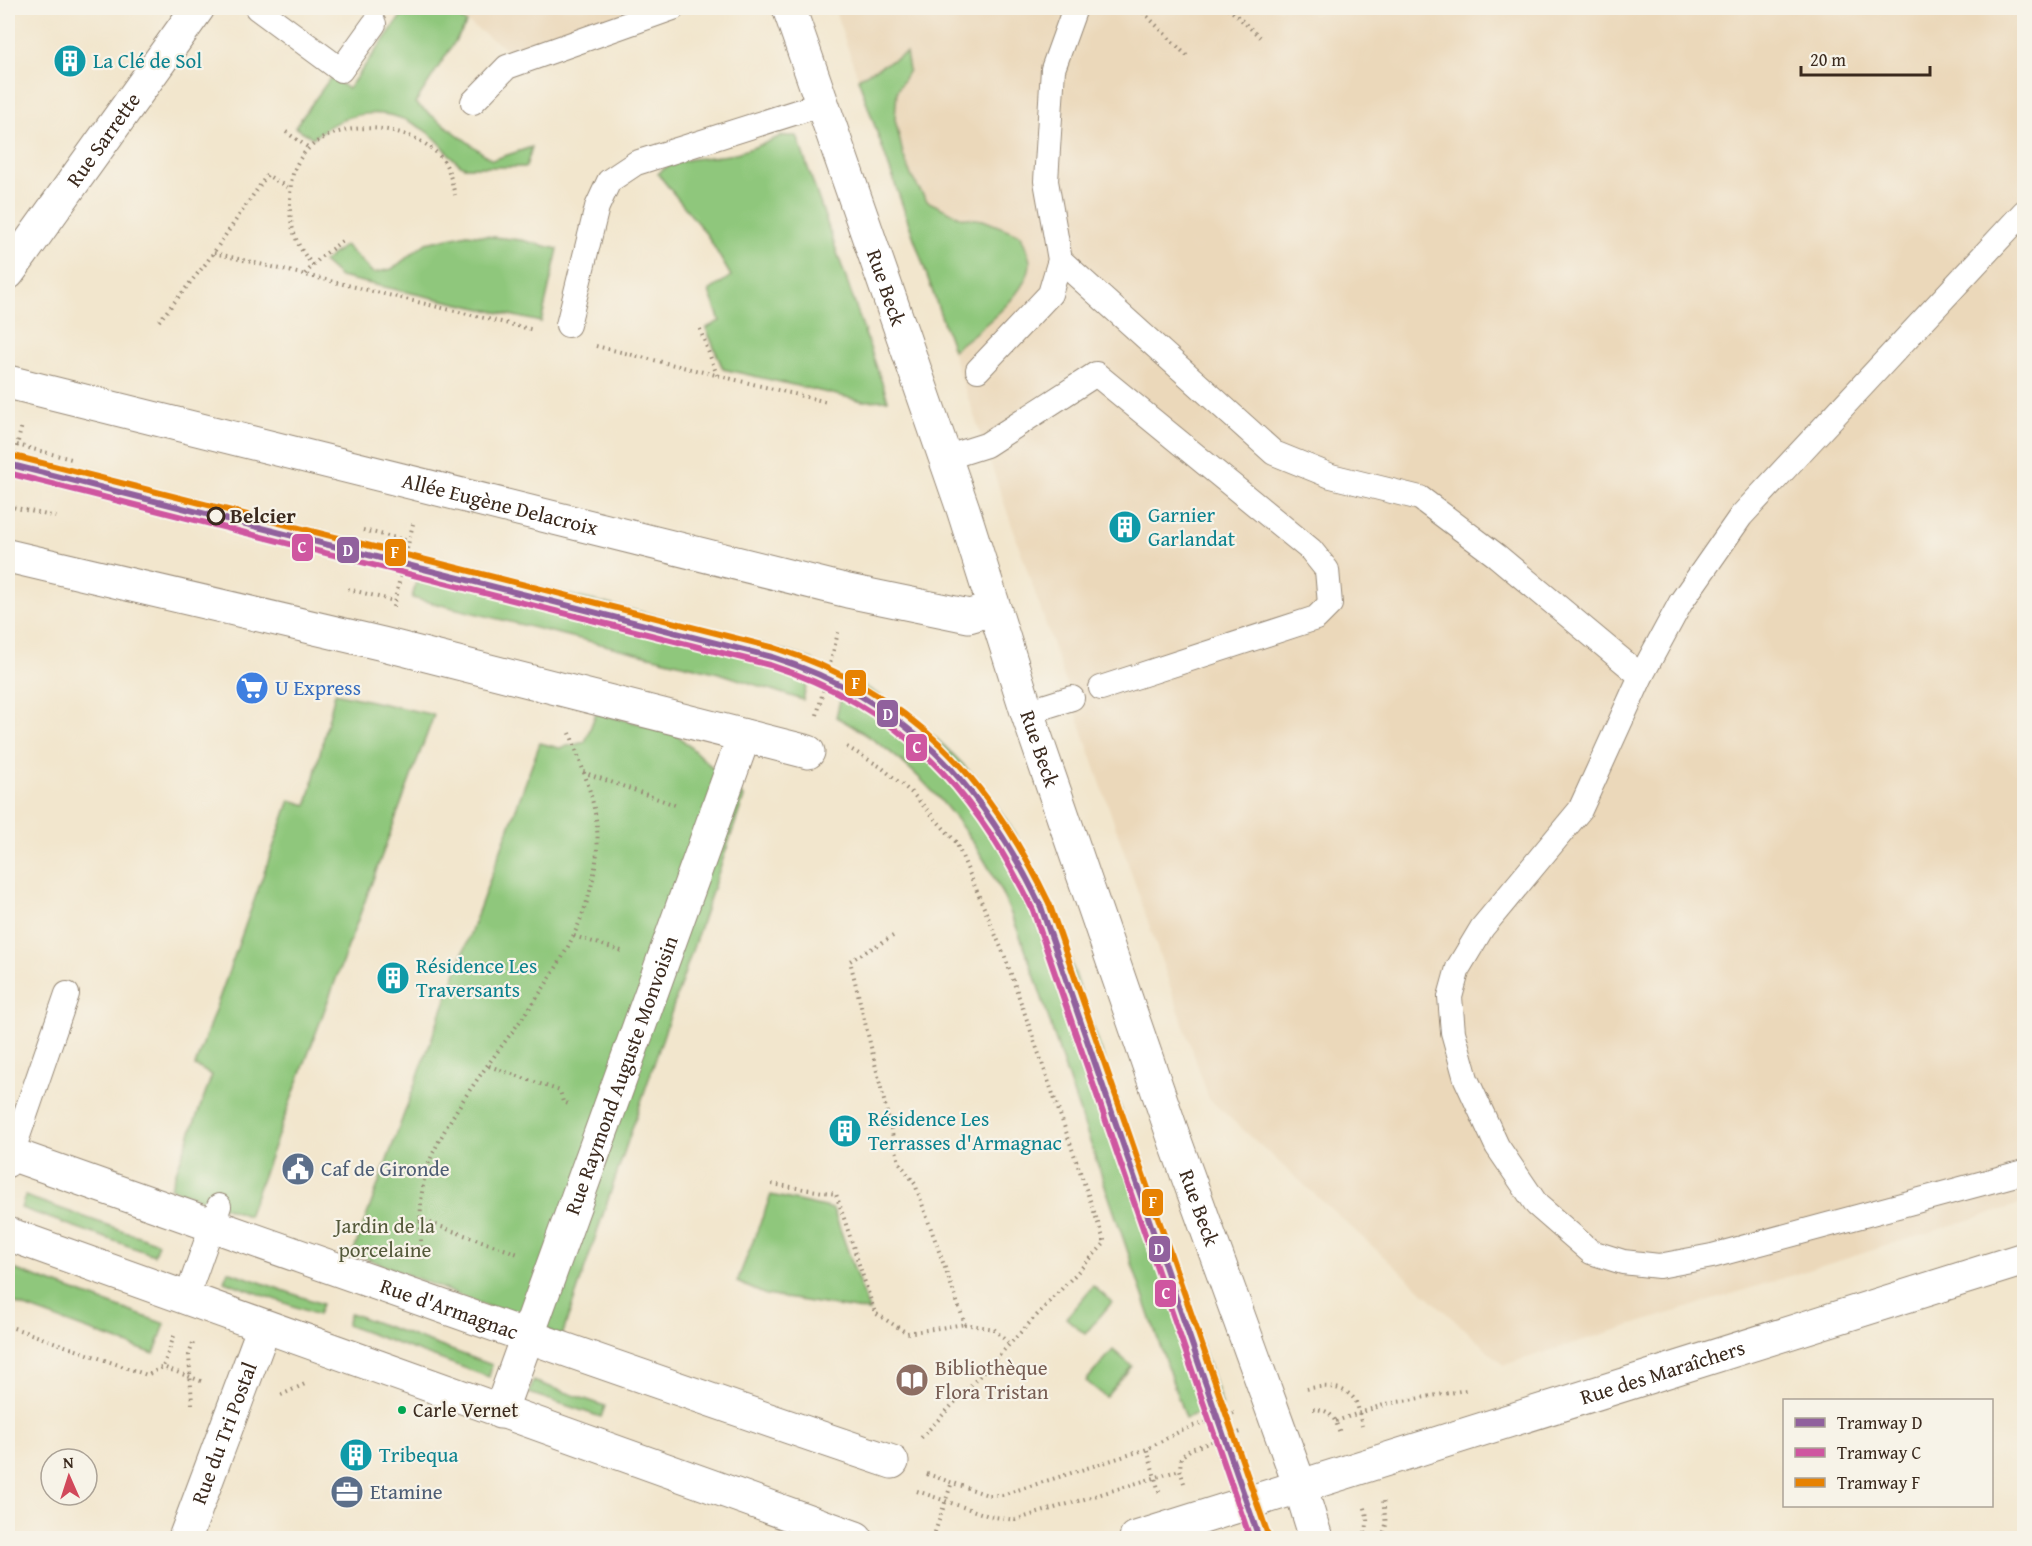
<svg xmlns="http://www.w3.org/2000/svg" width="2032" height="1546" font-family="'Gentium Book Plus',serif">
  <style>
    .built { fill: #ebd8ba }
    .green { fill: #8fc77b; stroke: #65784c; stroke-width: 1.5 }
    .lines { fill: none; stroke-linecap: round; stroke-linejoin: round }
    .lane-casing { stroke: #968876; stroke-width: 26 }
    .street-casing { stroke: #968876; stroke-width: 35 }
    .secondary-casing { stroke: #968876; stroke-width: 35 }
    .path { stroke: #968876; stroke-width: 4; stroke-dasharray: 1.5 4.5; stroke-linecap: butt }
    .lane { stroke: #fff; stroke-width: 24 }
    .street { stroke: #fff; stroke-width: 33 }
    .secondary { stroke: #fff; stroke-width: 33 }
    .tram-1-casing { stroke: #f7f3e8; stroke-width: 10 }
    .tram-2-casing { stroke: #f7f3e8; stroke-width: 10 }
    .tram-3-casing { stroke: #f7f3e8; stroke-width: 10 }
    .tram-1 { stroke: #91619d; stroke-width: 6 }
    .tram-2 { stroke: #cf56a0; stroke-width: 6 }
    .tram-3 { stroke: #e78202; stroke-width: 6 }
    .stop-dot { fill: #f7f3e8; stroke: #3b2a1e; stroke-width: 3 }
    .bus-dot { fill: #00a651; stroke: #f7f3e8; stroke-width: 2 }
    .labels { text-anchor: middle; stroke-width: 4.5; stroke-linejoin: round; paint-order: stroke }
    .bus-label { font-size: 20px; fill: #3b2a1e; stroke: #f7f3e8; text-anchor: start }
    .culture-label { font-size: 21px; fill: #0d838f; stroke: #f7f3e8; text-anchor: start }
    .street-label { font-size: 21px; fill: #3b2a1e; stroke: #f7f3e8 }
    .stop-label { font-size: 21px; font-weight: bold; fill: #3b2a1e; stroke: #f7f3e8; text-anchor: start }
    .shop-label { font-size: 21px; fill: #366cbe; stroke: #f7f3e8; text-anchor: start }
    .service-label { font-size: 21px; fill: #4e5e75; stroke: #f7f3e8; text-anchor: start }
    .park-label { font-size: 21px; fill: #54593a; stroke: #f7f3e8 }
    .education-label { font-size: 21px; fill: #785e54; stroke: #f7f3e8; text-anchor: start }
    .line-badge { stroke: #f7f3e8; stroke-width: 2 }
    .badge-label { font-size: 16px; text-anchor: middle; font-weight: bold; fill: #fff }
  </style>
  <rect width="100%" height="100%" fill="#f7f3e8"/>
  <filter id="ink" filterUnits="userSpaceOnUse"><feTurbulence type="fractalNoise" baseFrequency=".0167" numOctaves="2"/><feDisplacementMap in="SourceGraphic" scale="12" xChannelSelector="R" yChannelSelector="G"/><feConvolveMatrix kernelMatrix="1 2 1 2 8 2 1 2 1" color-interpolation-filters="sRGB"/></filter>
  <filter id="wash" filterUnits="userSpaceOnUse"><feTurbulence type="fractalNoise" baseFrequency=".008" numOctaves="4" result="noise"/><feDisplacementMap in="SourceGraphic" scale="24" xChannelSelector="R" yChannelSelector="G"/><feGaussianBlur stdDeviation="1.35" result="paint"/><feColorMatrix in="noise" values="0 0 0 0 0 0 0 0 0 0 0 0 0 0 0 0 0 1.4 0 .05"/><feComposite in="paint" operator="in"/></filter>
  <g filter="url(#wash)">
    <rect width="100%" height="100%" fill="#f2e6cd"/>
    <g class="built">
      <polygon points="446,8 645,8 513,53"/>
      <polygon points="834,8 2024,8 2024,1203 1504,1365 1209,1099"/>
    </g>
    <g class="green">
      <path d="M407,8H446L467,23L415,103L492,160L532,147L526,167H464C450,160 444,144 431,135C392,105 350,107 313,138L295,127L331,77L348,89Z"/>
      <path d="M906,53L909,70L897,91L895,119L903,154L912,178L927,201L960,217L983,220L1021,235C1024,244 1029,253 1030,262C1030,294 976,332 953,350L858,78Z"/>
      <path d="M781,136H797L888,400L863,401L723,369L706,328L720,321L709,291L731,276L707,235L658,174C674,156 706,159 728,155C746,151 764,144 781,136Z"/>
      <polygon points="467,234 521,240 558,249 541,322 340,277 323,262 345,245 373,273 392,269 426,243"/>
      <polygon points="422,559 722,632 813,660 803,700 719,673 412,598"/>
      <path d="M846,675C954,736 1011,806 1057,921L1222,1405L1185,1418C1146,1303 1106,1189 1067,1075C1045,1009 1021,923 986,863C950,802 899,750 836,717Z"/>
      <polygon points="335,693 434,715 248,1216 170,1188 212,1075 195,1066 290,800 307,805"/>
      <polygon points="596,713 674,732 744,797 562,1336 353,1253 540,743 559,748 585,742"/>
      <polygon points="771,1195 833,1209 869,1311 766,1295 737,1282"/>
      <polygon points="25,1196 158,1243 154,1255 21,1208"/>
      <polygon points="8,1267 165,1324 154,1354 8,1301"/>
      <polygon points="228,1271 322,1304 318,1315 224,1281"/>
      <polygon points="1093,1286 1112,1302 1085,1334 1066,1318"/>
      <polygon points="350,1313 492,1365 489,1377 346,1325"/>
      <polygon points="1113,1350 1132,1366 1106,1397 1086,1381"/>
      <polygon points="533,1381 605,1406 601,1417 529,1393"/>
    </g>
  </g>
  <g filter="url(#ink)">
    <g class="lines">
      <g class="lane-casing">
        <g id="lane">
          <polyline points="257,8 341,70 374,24"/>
          <polyline points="473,102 507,67 673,8"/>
          <polyline points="2024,212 1741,516 1681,602 1641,676 1580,810 1482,928 1458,968 1450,997 1453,1032 1466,1079 1497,1146 1537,1205 1591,1252 1623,1262 1659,1266 1712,1256 2024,1172"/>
          <polyline points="1060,260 1274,453 1331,476 1420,498 1497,556 1641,676"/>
          <polyline points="568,325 597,207 609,181 636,163 822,104"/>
          <polyline points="978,370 1050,294 1060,260 1046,181 1053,69 1075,8"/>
          <polyline points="945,458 986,445 1096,374 1311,550 1327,570 1330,604 1316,618 1101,688"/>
          <polyline points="1027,712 1072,698"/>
          <polyline points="8,1165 67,994"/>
          <polyline points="186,1299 219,1206"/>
        </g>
      </g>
      <g class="street-casing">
        <g id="street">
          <path id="s1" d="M789,8L963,509L1027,712L1175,1141L1300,1486"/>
          <path id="s2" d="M8,273L198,8"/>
          <path id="s3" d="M8,382L848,591L969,616L993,609"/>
          <polyline points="8,556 383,644 808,752"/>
          <path id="s4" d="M8,1153C302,1257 596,1362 892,1462"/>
          <path id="s5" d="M500,1412L744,736"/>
          <path id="s6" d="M185,1538L264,1327"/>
        </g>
      </g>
      <g class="secondary-casing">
        <g id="secondary">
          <polyline points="8,1234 856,1538"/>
          <polyline points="1300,1486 1316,1538"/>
          <path id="s7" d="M1136,1538L2024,1259"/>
        </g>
      </g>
      <g class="path">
        <polyline points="1139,8 1188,57"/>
        <polyline points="1228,8 1260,37"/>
        <polyline points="286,132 309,148"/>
        <polyline points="214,253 534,330"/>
        <path d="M313,265C298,249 290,229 290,207C290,193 290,178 296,166C320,114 412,119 443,160C450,170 452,184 455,195"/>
        <polyline points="305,274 321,257 342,241"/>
        <polyline points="159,321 207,262 267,175 290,189"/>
        <polyline points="700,329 717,375"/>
        <polyline points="596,346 827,402"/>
        <polyline points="17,445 75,460"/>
        <polyline points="8,482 22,425"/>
        <polyline points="8,506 60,518"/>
        <polyline points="363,530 409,541"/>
        <polyline points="348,589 394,601"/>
        <polyline points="393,607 413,524"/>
        <polyline points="817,715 839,629"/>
        <polyline points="847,747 881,767 913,794 956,842 1005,957 1105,1243 921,1438"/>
        <polyline points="583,772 678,806"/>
        <polyline points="574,936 625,952"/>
        <polyline points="893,936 850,961 899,1162 915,1184 965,1324 994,1329 1008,1343"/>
        <polyline points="489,1066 560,1091 563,1102 569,1104"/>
        <polyline points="772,1184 836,1194 875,1313 907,1333 965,1324"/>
        <polyline points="419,1219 518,1254"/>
        <path d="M422,1259C420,1231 418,1187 430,1160C477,1052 586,975 597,852C601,811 583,771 570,733"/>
        <polyline points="8,1326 147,1375 163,1367"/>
        <polyline points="174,1336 163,1367 201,1381"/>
        <path d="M1307,1389C1322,1385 1347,1385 1356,1402C1359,1408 1360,1419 1362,1426"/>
        <polyline points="281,1395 307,1383"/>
        <polyline points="192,1404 189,1355 193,1343"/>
        <path d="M1313,1409C1330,1409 1335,1418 1340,1433"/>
        <polyline points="1336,1421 1386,1404 1466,1390"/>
        <polyline points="927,1474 988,1495 1002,1495 1147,1449"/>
        <polyline points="1184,1483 1180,1470 1181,1457 1191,1449 1241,1432"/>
        <polyline points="917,1491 989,1516 1015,1520 1180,1470"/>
        <polyline points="1159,1492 1147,1449 1184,1429 1234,1413"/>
        <polyline points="933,1538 952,1482"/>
        <path d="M1362,1538C1369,1528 1368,1517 1364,1505"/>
        <polyline points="1382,1538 1386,1525 1383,1499"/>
      </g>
      <use href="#lane" class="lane"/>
      <use href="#street" class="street"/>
      <use href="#secondary" class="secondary"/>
      <g class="tram-1-casing">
        <path id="tram-1" d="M8,464L772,657C905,699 982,784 1041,907L1259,1538"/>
      </g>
      <g class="tram-2-casing">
        <path id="tram-2" d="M8,473L770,665C900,706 975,790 1033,910L1250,1538"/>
      </g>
      <g class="tram-3-casing">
        <path id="tram-3" d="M10,455L775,648C910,691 989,778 1049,903L1268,1535"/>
      </g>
      <use href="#tram-1" class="tram-1"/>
      <use href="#tram-2" class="tram-2"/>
      <use href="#tram-3" class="tram-3"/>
    </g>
  </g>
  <defs>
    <g id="building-disc" transform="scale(1.725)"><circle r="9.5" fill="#0f9aa8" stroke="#f7f3e8"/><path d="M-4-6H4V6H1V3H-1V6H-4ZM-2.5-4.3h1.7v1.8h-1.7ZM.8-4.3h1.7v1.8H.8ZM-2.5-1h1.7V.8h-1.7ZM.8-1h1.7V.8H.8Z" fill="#fff"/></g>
    <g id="supermarket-disc" transform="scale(1.725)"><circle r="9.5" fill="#3f7fe0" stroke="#f7f3e8"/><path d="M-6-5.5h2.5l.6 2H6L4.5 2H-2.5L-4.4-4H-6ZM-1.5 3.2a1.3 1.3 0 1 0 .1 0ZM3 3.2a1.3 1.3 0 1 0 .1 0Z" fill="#fff"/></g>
    <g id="civic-disc" transform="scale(1.725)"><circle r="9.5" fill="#5c6f8a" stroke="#f7f3e8"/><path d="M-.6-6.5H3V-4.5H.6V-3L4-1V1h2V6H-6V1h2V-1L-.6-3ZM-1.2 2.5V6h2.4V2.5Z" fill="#fff"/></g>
    <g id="library-disc" transform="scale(1.725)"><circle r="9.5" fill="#8d6e63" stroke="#f7f3e8"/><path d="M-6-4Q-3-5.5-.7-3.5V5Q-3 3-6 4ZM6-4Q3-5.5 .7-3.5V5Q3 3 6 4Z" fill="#fff"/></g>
    <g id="office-disc" transform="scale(1.725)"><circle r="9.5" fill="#5c6f8a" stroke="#f7f3e8"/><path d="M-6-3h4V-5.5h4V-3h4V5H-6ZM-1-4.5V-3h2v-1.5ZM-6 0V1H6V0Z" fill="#fff"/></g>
  </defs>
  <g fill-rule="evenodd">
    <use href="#building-disc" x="70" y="61"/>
    <use href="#building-disc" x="1125" y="527"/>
    <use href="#supermarket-disc" x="252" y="688"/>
    <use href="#building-disc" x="393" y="978"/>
    <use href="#building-disc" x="845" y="1131"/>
    <use href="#civic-disc" x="298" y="1169"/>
    <use href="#library-disc" x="912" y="1380"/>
    <use href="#building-disc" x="356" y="1455"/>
    <use href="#office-disc" x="347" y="1492"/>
  </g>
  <circle class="stop-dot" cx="216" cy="516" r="8"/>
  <circle class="bus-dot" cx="402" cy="1410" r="5"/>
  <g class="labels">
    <g class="bus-label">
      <text x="413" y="1417">Carle Vernet</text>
    </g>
    <g class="culture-label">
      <text x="93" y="68">La Clé de Sol</text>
      <text x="1148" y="522">Garnier<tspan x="1148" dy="24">Garlandat</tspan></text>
      <text x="416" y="973">Résidence Les<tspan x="416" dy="24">Traversants</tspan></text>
      <text x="868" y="1126">Résidence Les<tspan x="868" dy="24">Terrasses d'Armagnac</tspan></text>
      <text x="379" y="1462">Tribequa</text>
    </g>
    <g class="street-label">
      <text dy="7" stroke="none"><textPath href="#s2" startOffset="164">Rue Sarrette</textPath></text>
      <text dy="7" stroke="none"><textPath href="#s1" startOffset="296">Rue Beck</textPath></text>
      <text dy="7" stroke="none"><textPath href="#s3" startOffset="507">Allée Eugène Delacroix</textPath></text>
      <text dy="7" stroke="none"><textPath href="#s1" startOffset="782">Rue Beck</textPath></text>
      <text dy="7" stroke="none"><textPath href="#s5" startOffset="358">Rue Raymond Auguste Monvoisin</textPath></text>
      <text dy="7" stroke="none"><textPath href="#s1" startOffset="1268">Rue Beck</textPath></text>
      <text dy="7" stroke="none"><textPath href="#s4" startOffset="468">Rue d'Armagnac</textPath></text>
      <text dy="7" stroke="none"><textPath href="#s7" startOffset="552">Rue des Maraîchers</textPath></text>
      <text dy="7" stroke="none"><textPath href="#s6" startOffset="112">Rue du Tri Postal</textPath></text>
    </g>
    <g class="stop-label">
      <text x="230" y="523">Belcier</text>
    </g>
    <g class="shop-label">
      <text x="275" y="695">U Express</text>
    </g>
    <g class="service-label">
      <text x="321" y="1176">Caf de Gironde</text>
      <text x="370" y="1499">Etamine</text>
    </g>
    <g class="park-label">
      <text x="385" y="1233">Jardin de la<tspan x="385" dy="24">porcelaine</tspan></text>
    </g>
    <g class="education-label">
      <text x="935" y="1375">Bibliothèque<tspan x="935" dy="24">Flora Tristan</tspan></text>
    </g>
  </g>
  <g class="line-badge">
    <rect x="291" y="533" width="23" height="29" rx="6" fill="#cf56a0"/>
    <rect x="336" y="536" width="24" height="28" rx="6" fill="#91619d"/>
    <rect x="384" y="538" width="23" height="29" rx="6" fill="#e78202"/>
    <rect x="844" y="669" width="23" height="28" rx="6" fill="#e78202"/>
    <rect x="876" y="699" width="23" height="29" rx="6" fill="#91619d"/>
    <rect x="905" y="733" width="23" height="29" rx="6" fill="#cf56a0"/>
    <rect x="1141" y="1188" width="23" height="29" rx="6" fill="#e78202"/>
    <rect x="1148" y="1235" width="23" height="28" rx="6" fill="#91619d"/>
    <rect x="1154" y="1279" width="23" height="29" rx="6" fill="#cf56a0"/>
  </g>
  <g class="badge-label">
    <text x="302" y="553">C</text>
    <text x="348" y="556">D</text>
    <text x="395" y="558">F</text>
    <text x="856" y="689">F</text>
    <text x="888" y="720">D</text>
    <text x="917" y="753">C</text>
    <text x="1153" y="1208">F</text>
    <text x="1159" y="1255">D</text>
    <text x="1166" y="1299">C</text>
  </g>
  <rect width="2032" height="1546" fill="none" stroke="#f7f3e8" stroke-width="30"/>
  <rect x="1783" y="1399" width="210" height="108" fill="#f7f3e8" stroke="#aca397" stroke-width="1.5"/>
  <rect x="1795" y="1418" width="30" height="9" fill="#91619d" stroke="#aca397" stroke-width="1.5"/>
  <text x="1837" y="1429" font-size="18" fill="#3b2a1e">Tramway D</text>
  <rect x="1795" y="1448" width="30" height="9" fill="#cf56a0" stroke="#aca397" stroke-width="1.5"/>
  <text x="1837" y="1459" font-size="18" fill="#3b2a1e">Tramway C</text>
  <rect x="1795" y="1478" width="30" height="9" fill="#e78202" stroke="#aca397" stroke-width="1.5"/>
  <text x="1837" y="1489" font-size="18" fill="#3b2a1e">Tramway F</text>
  <g transform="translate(69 1477) rotate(357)"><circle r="28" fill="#f7f3e8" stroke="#aca397" stroke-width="1.5"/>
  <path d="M0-4.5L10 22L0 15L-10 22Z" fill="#d1495b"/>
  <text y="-9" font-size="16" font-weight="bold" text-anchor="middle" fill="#3b2a1e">N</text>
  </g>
  <path d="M1801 66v9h129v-9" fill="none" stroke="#3b2a1e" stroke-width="3"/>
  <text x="1810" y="66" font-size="18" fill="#3b2a1e" stroke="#f7f3e8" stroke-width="4.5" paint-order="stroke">20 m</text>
</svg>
